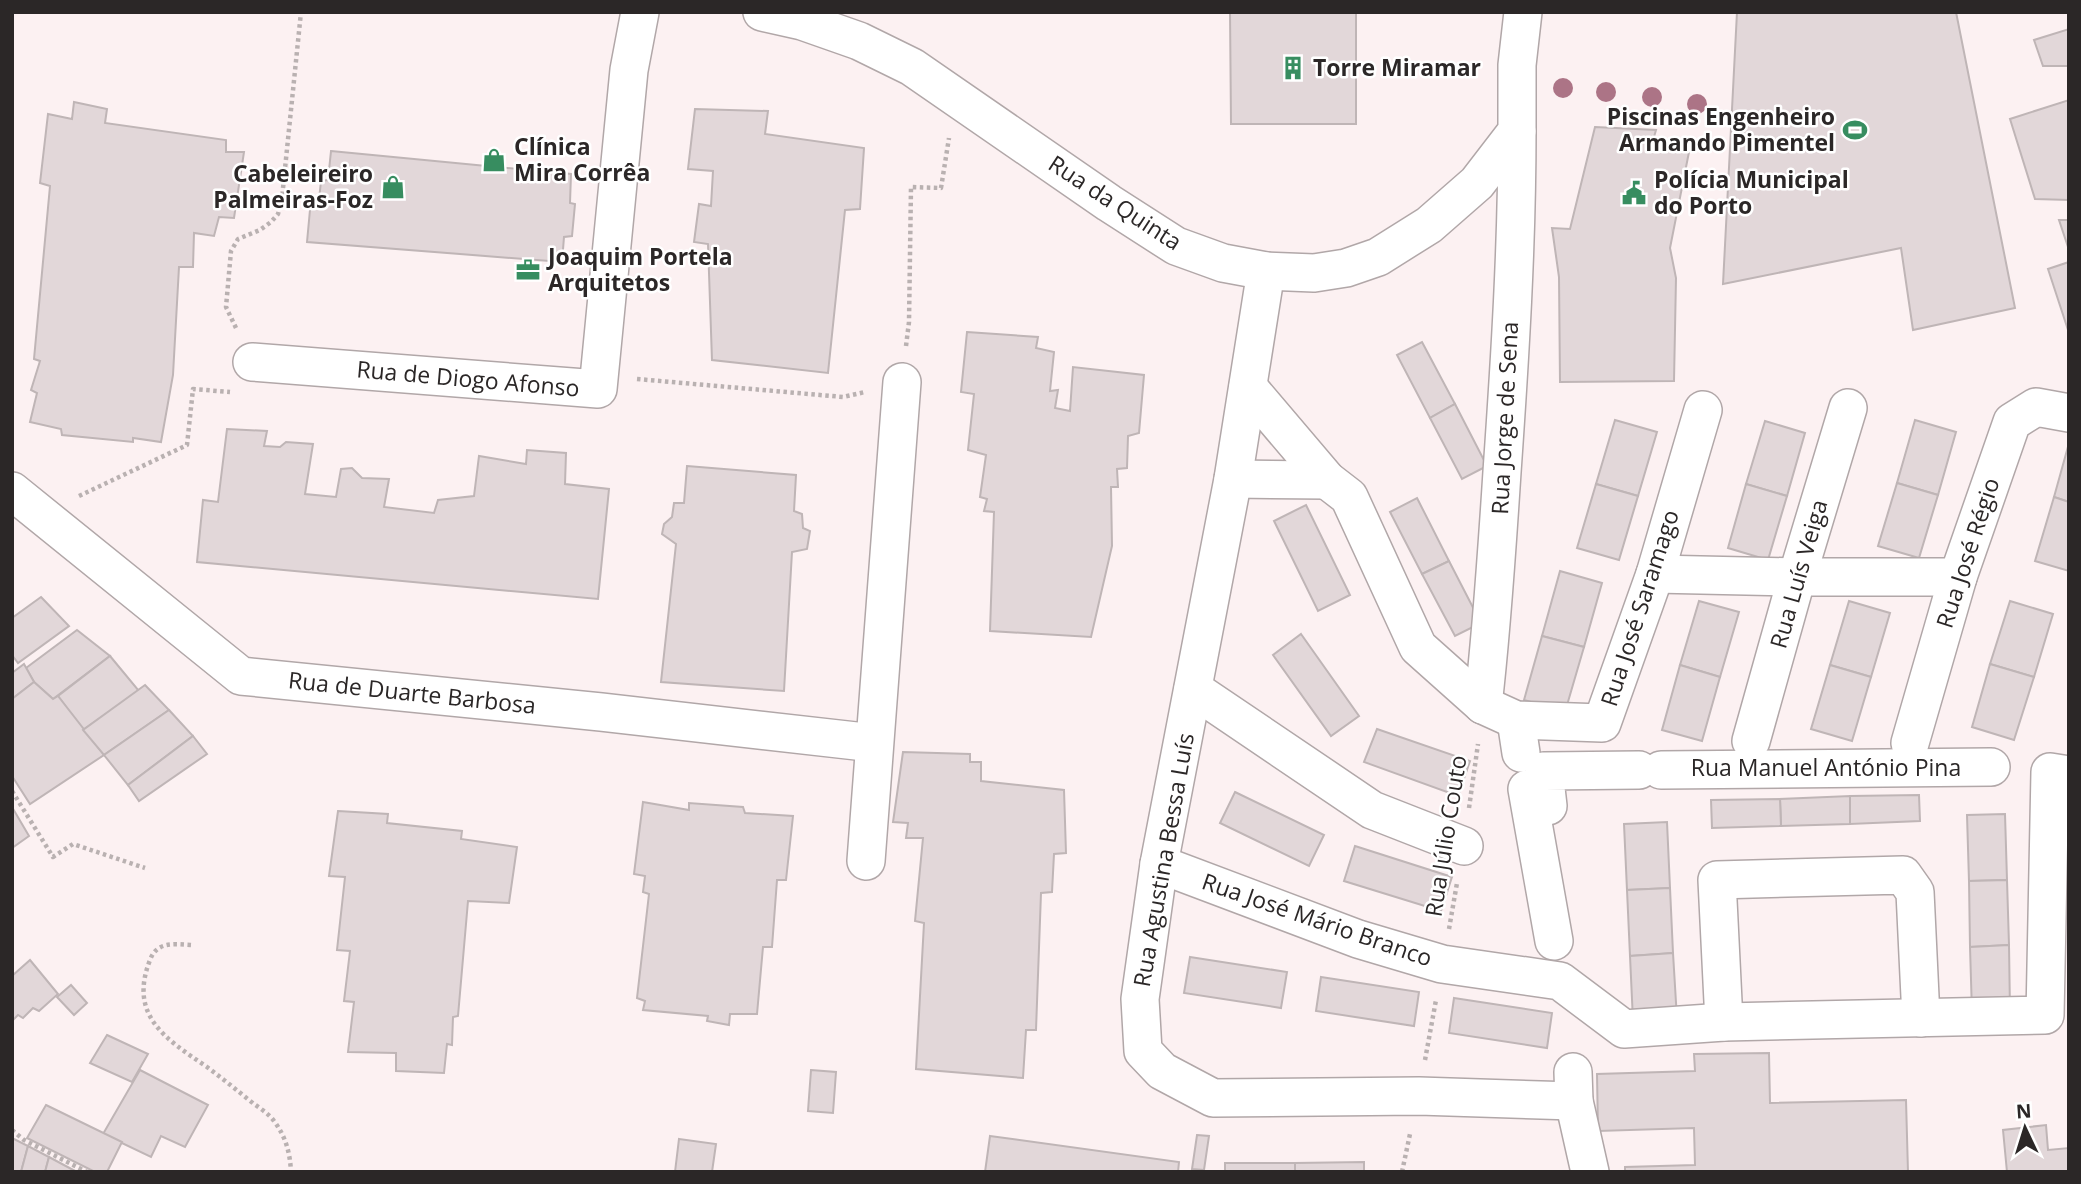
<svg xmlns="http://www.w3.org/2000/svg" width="2081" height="1184" font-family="'Open Sans',sans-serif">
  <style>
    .building { fill: #e2d7d9; stroke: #bfb5b6; stroke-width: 2 }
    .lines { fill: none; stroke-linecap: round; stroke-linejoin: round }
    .minor-casing { stroke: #b1a7a8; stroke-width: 40 }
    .path { stroke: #b9b1b1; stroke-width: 4.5; stroke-dasharray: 3.5 3.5; stroke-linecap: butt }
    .minor { stroke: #fff; stroke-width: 37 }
    .tree { fill: #ac7486 }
    .labels { text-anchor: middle; stroke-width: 5; stroke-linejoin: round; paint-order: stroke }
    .poi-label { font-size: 23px; font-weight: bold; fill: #2b2727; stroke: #fff; text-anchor: start }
    .street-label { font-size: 23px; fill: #2b2727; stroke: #fff }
  </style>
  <rect width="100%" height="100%" fill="#fcf1f2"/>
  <g class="building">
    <polygon points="1230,12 1356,12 1356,124 1231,124"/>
    <polygon points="1737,12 1956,12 2015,308 1913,330 1901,248 1723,284"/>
    <polygon points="2069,29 2069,66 2043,66 2034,40"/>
    <polygon points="2069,100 2069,200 2035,199 2010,119"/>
    <polygon points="74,102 107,109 105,123 226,140 226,152 244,152 234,218 219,217 214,236 194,233 193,267 179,267 173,375 161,442 133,438 133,442 62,435 61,429 30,422 37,393 31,390 40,361 34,359 50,186 40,183 48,114 72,119"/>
    <polygon points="695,109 768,111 765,134 864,148 860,209 845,210 828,373 712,360 708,244 694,242 699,204 711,206 713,171 688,169"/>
    <polygon points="1595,127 1656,130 1652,144 1689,152 1670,248 1676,278 1674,381 1560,382 1559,277 1552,228 1570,229"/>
    <polygon points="331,151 571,174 570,203 575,204 572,236 564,237 562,262 307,242 311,199 319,200 321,181 328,180"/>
    <polygon points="2059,220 2069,220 2069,250"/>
    <polygon points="2069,262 2069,333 2048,269"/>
    <polygon points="967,332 1038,337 1036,348 1054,352 1050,391 1058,390 1055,408 1070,411 1073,367 1144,375 1139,433 1128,436 1127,468 1117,469 1118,487 1111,487 1112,546 1091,637 990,631 994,512 984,511 987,499 980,497 986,455 968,450 974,394 961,392"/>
    <polygon points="1422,342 1455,404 1430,418 1397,355"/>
    <polygon points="1455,404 1487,466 1462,479 1430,418"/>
    <polygon points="1615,420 1657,432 1638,496 1596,484"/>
    <polygon points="1915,420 1956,432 1938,495 1897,483"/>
    <polygon points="1765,421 1805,433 1787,496 1746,484"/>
    <polygon points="227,429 267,431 264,446 280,447 286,442 313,444 305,494 336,497 341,469 352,468 362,478 389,479 384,507 434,513 438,500 474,496 479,456 526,464 527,450 566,453 565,484 609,489 598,599 197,562 203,500 218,502"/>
    <polygon points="2069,443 2069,502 2054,497"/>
    <polygon points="687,466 796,475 794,511 802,514 803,528 810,531 807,549 792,552 784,691 661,682 676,544 662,534 664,524 672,517 674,503 684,503"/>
    <polygon points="1897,483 1938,495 1919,558 1878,546"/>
    <polygon points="1596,484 1638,496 1619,560 1577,548"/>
    <polygon points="1746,484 1787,496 1768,560 1728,548"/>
    <polygon points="2054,497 2069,502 2069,571 2035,561"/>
    <polygon points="1417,498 1449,561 1422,574 1390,512"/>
    <polygon points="1306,505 1350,595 1318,611 1274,521"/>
    <polygon points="1449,561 1481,623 1455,636 1422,574"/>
    <polygon points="1560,571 1602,583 1584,647 1542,636"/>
    <polygon points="41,597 69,626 18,663 12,655 12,618"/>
    <polygon points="1699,601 1739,612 1720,677 1680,665"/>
    <polygon points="1849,601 1890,613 1871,677 1830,665"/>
    <polygon points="2010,601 2053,614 2034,677 1990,664"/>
    <polygon points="77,630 110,656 53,699 34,682 26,668"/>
    <polygon points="1301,634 1359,716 1331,736 1273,655"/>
    <polygon points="1542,636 1584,647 1565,712 1524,700"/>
    <polygon points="110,656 139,691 83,730 58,696"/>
    <polygon points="24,664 34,682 12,699 12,673"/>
    <polygon points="1990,664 2034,677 2014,740 1972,727"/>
    <polygon points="1680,665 1720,677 1702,741 1662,730"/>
    <polygon points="1830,665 1871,677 1852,741 1811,729"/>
    <polygon points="34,682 53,699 58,696 104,755 30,804 12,776 12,699"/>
    <polygon points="145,685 169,710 104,755 83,730"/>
    <polygon points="169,710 193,736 128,785 104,755"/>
    <polygon points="1377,729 1470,761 1458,796 1364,762"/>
    <polygon points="193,736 207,754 139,801 128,785"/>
    <polygon points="903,752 970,754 970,762 981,762 981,781 1064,790 1066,853 1054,854 1052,892 1041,893 1036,1030 1026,1030 1023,1078 916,1069 924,923 915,921 923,838 906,838 908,823 893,822"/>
    <polygon points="1235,792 1324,835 1309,866 1220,823"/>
    <polygon points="1919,795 1920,821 1850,824 1850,796"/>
    <polygon points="1850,796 1850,824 1781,826 1780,799"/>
    <polygon points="1780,799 1781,826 1712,828 1711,800"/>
    <polygon points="643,802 689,810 689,803 743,807 745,813 793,816 786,880 777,880 772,947 763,947 757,1014 730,1014 729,1025 707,1021 708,1016 643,1010 645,1001 637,998 649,894 643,892 645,876 634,874"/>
    <polygon points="12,807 29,836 12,848"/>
    <polygon points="338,811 388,814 387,823 462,831 461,839 517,847 509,903 468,901 458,1016 453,1017 452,1045 447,1044 444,1073 396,1071 396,1053 348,1052 354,1002 344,1001 350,951 337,950 345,877 329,876"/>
    <polygon points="2005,814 2007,880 1969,881 1967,815"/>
    <polygon points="1667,822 1670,888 1627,890 1624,824"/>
    <polygon points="1355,846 1452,877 1441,911 1344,881"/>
    <polygon points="2007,880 2009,945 1970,947 1969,881"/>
    <polygon points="1670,888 1673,953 1630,956 1627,890"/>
    <polygon points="2009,945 2010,1011 1972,1013 1970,947"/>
    <polygon points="1673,953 1677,1019 1633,1021 1630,956"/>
    <polygon points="1190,957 1287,972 1281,1008 1184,993"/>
    <polygon points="30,960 58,994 39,1011 33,1008 23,1018 18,1015 12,1021 12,976"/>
    <polygon points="1321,977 1419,992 1414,1026 1316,1011"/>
    <polygon points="71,985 87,1003 74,1015 57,997"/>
    <polygon points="1454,998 1552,1013 1547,1048 1449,1033"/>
    <polygon points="107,1035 148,1054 132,1082 90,1063"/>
    <polygon points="1769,1053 1770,1103 1906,1100 1908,1172 1625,1172 1625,1167 1695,1165 1694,1128 1598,1131 1597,1074 1695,1071 1694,1054"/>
    <polygon points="140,1070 208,1105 185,1147 161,1136 151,1157 103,1134"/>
    <polygon points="811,1070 836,1072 833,1113 808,1111"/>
    <polygon points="46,1105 122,1142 107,1172 95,1172 27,1138"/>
    <polygon points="2046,1125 2048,1150 2069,1148 2069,1172 2007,1172 2003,1130"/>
    <polygon points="1197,1135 1209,1136 1204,1170 1192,1169"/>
    <polygon points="990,1136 1179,1162 1178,1172 985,1172"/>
    <polygon points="12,1138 28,1146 21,1172 12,1172"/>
    <polygon points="679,1139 716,1144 712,1172 675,1172"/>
    <polygon points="28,1146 49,1157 45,1172 21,1172"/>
    <polygon points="49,1157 77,1172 45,1172"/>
    <polygon points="1364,1162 1364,1172 1295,1172 1295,1163"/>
    <rect x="1225" y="1163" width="70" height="9"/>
  </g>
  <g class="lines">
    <g class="minor-casing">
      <g id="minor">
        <polyline points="762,12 802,21 859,41 912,67 1109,203 1176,246 1223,263 1266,271 1314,273 1346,268 1378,257 1429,225 1477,183 1517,131 1517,65 1523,12"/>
        <polyline points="1266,271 1233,479 1159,864 1140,999 1143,1051 1162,1071 1213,1098 1419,1096 1574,1101"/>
        <polyline points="252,362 598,389 629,70 640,12"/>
        <polyline points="1248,387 1327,480 1349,497 1418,647 1483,705 1516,720 1602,723 1655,574 1703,410"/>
        <polyline points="1233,479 1327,480"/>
        <polyline points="12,491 241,676 601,712 874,743"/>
        <polyline points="1655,574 1797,577 1958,577"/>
        <polyline points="1193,689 1372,810 1464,846"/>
        <path d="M1483,705C1492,628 1497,550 1502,472C1510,358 1517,245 1517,131"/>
        <polyline points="1516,720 1521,753"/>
        <polyline points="1751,741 1797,577 1848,408"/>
        <polyline points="1910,743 1958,577 2012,422 2036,407 2069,413"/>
        <polyline points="1661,770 1991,767"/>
        <polyline points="1527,789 1554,941"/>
        <polyline points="1536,806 1548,806 1544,771 1639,770"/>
        <polyline points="866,861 902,382"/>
        <polyline points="1159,864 1358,939 1442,964 1560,981 1624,1029 1724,1022 2045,1015 2050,772 2069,775"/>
        <polyline points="1724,1022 1717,880 1903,875 1915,892 1921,1018"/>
        <polyline points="1573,1072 1574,1101 1590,1172"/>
      </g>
    </g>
    <g class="path">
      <polyline points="236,328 226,307 231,251 238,239 260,230 271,222 278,214 282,198 301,12"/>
      <polyline points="906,346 909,322 911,187 941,188 949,138"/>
      <polyline points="637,379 843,397 865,392"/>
      <polyline points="79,496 187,445 193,389 230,392"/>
      <polyline points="12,791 53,857 73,844 145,868"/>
      <polyline points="1469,808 1478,744"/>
      <polyline points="1449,929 1457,883"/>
      <path d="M191,945C174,944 157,941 150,960C128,1016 166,1039 207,1067C223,1079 238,1091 254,1104C261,1109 269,1114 274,1121C286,1137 290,1153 291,1172"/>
      <polyline points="1425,1060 1436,1000"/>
      <polyline points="12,1130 24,1140 87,1172"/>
      <polyline points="1402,1172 1410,1134"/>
    </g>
    <use href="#minor" class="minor"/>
  </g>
  <g class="tree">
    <circle cx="1563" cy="88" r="10"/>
    <circle cx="1606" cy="92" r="10"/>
    <circle cx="1652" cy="97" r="10"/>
    <circle cx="1697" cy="104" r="10"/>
  </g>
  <defs>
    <g id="building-bare" transform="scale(1.89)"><path d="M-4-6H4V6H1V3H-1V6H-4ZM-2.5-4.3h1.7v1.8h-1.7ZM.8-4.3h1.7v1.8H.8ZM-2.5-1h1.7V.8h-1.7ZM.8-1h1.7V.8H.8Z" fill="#378d60" stroke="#fff" stroke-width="2.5" paint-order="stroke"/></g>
    <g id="stadium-bare" transform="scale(1.89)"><path d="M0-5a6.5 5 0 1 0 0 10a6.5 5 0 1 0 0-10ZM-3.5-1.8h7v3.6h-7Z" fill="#378d60" stroke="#fff" stroke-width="2.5" paint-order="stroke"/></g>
    <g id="shop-bare" transform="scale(1.89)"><path d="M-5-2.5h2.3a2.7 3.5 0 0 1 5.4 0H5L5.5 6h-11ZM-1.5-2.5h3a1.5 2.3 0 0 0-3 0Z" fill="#378d60" stroke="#fff" stroke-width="2.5" paint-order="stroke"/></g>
    <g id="civic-bare" transform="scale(1.89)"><path d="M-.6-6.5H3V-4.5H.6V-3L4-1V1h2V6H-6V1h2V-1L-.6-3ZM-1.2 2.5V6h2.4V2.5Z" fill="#378d60" stroke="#fff" stroke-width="2.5" paint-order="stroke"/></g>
    <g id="office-bare" transform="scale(1.89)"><path d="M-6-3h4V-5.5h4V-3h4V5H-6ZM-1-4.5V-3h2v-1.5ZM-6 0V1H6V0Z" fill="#378d60" stroke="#fff" stroke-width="2.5" paint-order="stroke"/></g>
  </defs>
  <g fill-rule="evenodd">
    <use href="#building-bare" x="1293" y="68"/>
    <use href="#stadium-bare" x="1855" y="130"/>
    <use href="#shop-bare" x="494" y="160"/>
    <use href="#shop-bare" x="393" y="187"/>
    <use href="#civic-bare" x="1634" y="193"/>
    <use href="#office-bare" x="528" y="270"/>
  </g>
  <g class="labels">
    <g class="poi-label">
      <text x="1313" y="76">Torre Miramar</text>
      <text x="1835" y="125" text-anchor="end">Piscinas Engenheiro<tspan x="1835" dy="26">Armando Pimentel</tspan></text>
      <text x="514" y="155">Clínica<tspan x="514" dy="26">Mira Corrêa</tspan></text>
      <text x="373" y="182" text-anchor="end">Cabeleireiro<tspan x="373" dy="26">Palmeiras-Foz</tspan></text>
      <text x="1654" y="188">Polícia Municipal<tspan x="1654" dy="26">do Porto</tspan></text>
      <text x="548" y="265">Joaquim Portela<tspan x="548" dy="26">Arquitetos</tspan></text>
    </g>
    <g class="street-label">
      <text transform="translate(1115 203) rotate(33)" y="8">Rua da Quinta</text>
      <text transform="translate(468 379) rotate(5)" y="8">Rua de Diogo Afonso</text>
      <text transform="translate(1505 418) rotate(-87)" y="8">Rua Jorge de Sena</text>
      <text transform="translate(1968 553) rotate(-72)" y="8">Rua José Régio</text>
      <text transform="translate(1799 574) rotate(-74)" y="8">Rua Luís Veiga</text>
      <text transform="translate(1640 608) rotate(-72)" y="8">Rua José Saramago</text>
      <text transform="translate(412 693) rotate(6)" y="8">Rua de Duarte Barbosa</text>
      <text x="1826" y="776">Rua Manuel António Pina</text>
      <text transform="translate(1446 836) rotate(-81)" y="8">Rua Júlio Couto</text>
      <text transform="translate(1164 860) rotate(-80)" y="8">Rua Agustina Bessa Luís</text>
      <text transform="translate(1317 920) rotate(19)" y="8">Rua José Mário Branco</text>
    </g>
  </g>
  <rect width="2081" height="1184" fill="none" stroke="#2b2727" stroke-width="28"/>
  <g transform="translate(2025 1128) rotate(356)" stroke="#ffffff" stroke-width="5" paint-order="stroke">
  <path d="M0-5L12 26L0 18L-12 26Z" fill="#2b2727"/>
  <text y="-10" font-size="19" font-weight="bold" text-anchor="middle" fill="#2b2727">N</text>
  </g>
</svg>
